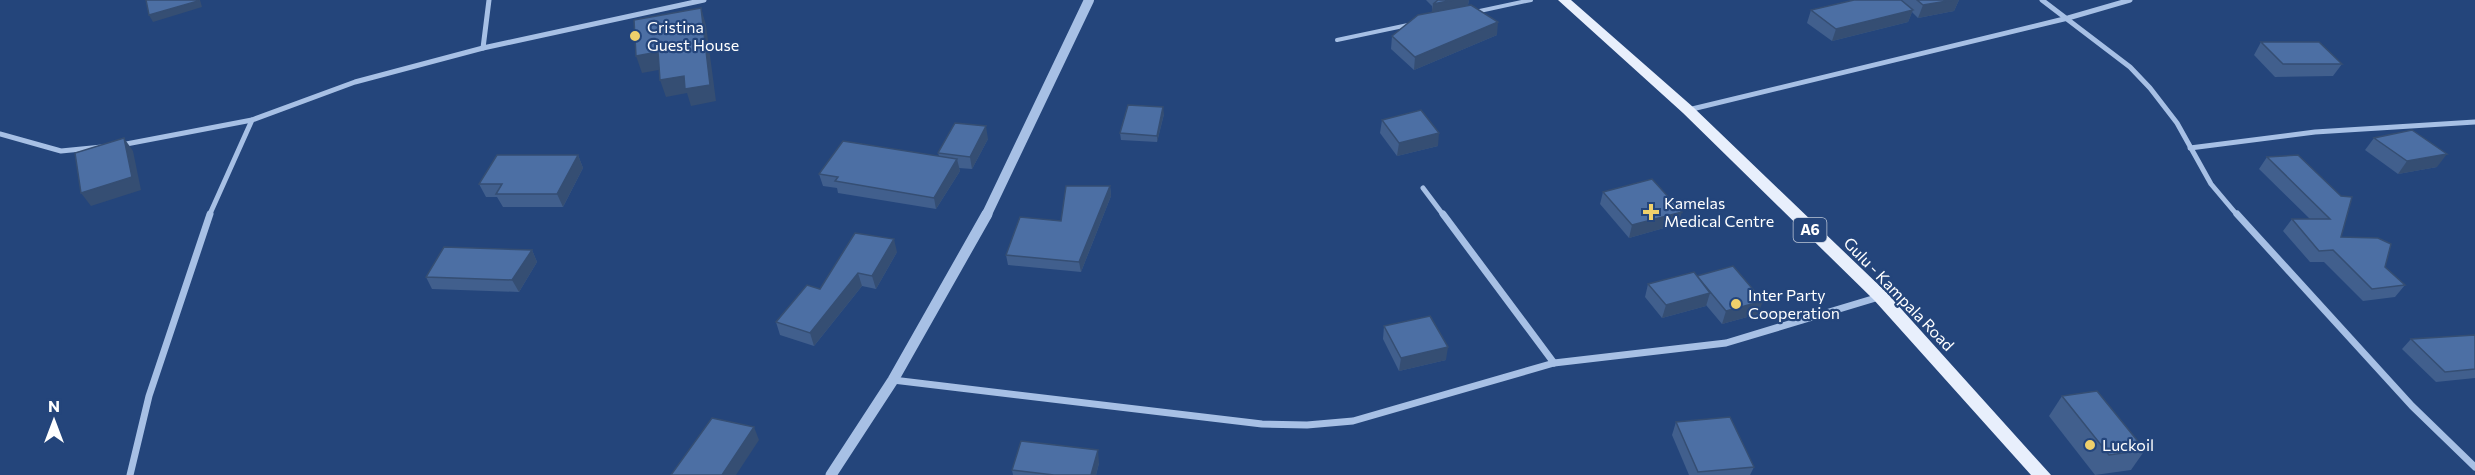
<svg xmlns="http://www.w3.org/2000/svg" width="2475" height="475" font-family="Commissioner,sans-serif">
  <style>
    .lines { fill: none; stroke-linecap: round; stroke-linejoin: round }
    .service { stroke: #a7c0e5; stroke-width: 4 }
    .minor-far1 { stroke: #a7c0e5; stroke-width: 5 }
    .minor { stroke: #a7c0e5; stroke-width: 7 }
    .tertiary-far1 { stroke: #a7c0e5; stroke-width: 10 }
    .tertiary { stroke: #a7c0e5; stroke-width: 11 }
    .primary { fill: #e8effc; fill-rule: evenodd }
    .wall { fill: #415f8d }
    .shaded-wall { fill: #354e73 }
    .building { fill: #4c6fa4; stroke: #354e73; stroke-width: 1.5 }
    .poi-dot { fill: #efd06b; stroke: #24457b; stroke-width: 2 }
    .labels { text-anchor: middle; stroke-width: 4.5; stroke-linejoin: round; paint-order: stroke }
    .shield { fill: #24457b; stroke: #bdc7d7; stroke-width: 1.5 }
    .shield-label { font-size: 15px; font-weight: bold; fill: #fff }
    .poi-label { font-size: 16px; fill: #fff; stroke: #24457b; text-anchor: start }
    .street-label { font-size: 16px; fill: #fff; stroke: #24457b }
  </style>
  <rect width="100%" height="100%" fill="#24457b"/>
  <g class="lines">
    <g class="service">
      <polyline points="1475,12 1531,0"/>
      <polyline points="1337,40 1408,25"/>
    </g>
    <g class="minor-far1">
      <polyline points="2042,0 2130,67 2150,88 2177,123 2211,184 2238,216"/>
      <polyline points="483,48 489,0"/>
      <polyline points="1688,110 2068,18 2130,0"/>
      <polyline points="0,134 61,151 102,147"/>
      <polyline points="121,145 252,120 355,82 483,48 704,0"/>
      <polyline points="2190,148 2315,132 2475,122"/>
      <polyline points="1423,188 1444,216"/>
      <polyline points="209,216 252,120"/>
    </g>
    <g class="minor">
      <polyline points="1443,214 1554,363"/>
      <polyline points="2237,214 2412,406 2475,467"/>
      <polyline points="893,380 1262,424 1307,425 1353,421 1554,363 1726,343 1879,297"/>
      <polyline points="130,475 149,396 210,214"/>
    </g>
    <polyline class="tertiary-far1" points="986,216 1089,0"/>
    <polyline class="tertiary" points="831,475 893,380 987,214"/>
    <polygon class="primary" points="1558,0 1571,0 1693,107 1886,292 2051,475 2031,475 1874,300 1683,113"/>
  </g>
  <g class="wall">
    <polygon points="1426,0 1469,0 1468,5 1497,35 1414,70 1391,49 1392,36 1432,13 1432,6"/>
    <polygon points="1854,0 1959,0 1954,11 1918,18 1912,12 1908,22 1832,41 1807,23 1811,10"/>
    <polygon points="2261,42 2342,64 2333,76 2275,77 2254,55"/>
    <polygon points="1164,114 1157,142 1121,140 1120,133"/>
    <polygon points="1382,120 1438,146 1397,156 1380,133"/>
    <polygon points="2374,138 2437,167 2398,174 2365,150"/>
    <polygon points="988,139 972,169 959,168 960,171 936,209 838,193 837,188 823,186 819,174 939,156 938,153"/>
    <polygon points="578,155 583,168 563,207 503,207 497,197 486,197 479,184"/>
    <polygon points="2298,155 2341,237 2385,267 2405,285 2395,297 2363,301 2324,262 2310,262 2283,231 2292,219 2310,219 2259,169 2267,157"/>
    <polygon points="1110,186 1111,196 1081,272 1008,265 1006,255 1061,221"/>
    <polygon points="1603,192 1678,224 1629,238 1600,204"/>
    <polygon points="532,250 537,262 519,292 432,289 426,277"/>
    <polygon points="897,252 876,289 862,286 814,346 780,335 776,322 820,289"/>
    <polygon points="1697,276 1758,314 1722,324 1706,305 1706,306 1662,318 1645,297 1648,284"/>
    <polygon points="1384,326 1446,360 1399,371 1383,339"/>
    <polygon points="2475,335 2475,378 2436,382 2402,349 2411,339"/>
    <polygon points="2062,396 2145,450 2131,470 2095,475 2049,416"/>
    <polygon points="1676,422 1754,467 1750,475 1689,475 1672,435"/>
    <polygon points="1099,463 1096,475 1013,475 1012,470"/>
  </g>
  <g class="shaded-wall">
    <polygon points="198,0 200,0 202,7 153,22 149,15"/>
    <polygon points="1453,0 1469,0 1468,5 1431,16 1433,4"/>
    <polygon points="1953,0 1959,0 1954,11 1918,18 1923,5"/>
    <polygon points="701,8 706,25 716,101 691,106 687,93 666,97 660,80 684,76"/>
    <polygon points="1913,10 1908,22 1832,41 1836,29"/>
    <polygon points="1498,22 1497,35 1414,70 1415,57"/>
    <polygon points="658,52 664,69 642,73 636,56"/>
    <polygon points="1163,107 1164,114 1157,142 1157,136"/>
    <polygon points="986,126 988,139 972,169 970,157"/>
    <polygon points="1439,133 1438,146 1397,156 1399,143"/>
    <polygon points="124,138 133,151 141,190 91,206 81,193"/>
    <polygon points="2447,154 2437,167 2398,174 2407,161"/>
    <polygon points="578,155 583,168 563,207 557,194"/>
    <polygon points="957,159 960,171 936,209 934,198"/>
    <polygon points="1110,186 1111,196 1081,272 1079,262"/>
    <polygon points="1682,212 1678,224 1629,238 1632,225"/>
    <polygon points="894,239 897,252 876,289 872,276"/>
    <polygon points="532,250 537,262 519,292 512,280"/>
    <polygon points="858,273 862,286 814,346 810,333"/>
    <polygon points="1710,293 1706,306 1662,318 1666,305"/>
    <polygon points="1763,301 1758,314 1722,324 1726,311"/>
    <polygon points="1448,347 1446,360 1399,371 1401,358"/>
    <polygon points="754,427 759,440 736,475 722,475"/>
    <polygon points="1098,450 1099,463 1096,475 1091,475"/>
  </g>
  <g class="building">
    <polygon points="146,0 198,0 198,1 149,15"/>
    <polygon points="1438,0 1453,0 1433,4"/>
    <polygon points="1854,0 1901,0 1913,10 1836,29 1811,10"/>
    <polygon points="1917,0 1953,0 1923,5"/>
    <polygon points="1471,5 1498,22 1415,57 1392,36 1418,15"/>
    <polygon points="701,8 710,85 685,89 684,76 660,80 658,52 636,56 634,20"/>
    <polygon points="2261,42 2319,42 2342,64 2283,64"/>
    <polygon points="1128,105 1163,107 1157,136 1120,133"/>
    <polygon points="1421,110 1439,133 1399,143 1382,120"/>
    <polygon points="955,123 986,126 970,157 938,153"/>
    <polygon points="2412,130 2447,154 2407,161 2374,138"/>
    <polygon points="124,138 132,177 81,193 75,153"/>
    <polygon points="843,141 957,159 934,198 835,181 838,177 819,174"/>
    <polygon points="497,155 578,155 557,194 496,194 502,184 479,184"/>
    <polygon points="2298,155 2341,196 2352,197 2341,237 2378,238 2391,244 2385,267 2405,285 2372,289 2333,250 2319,251 2292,219 2330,219 2267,157"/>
    <polygon points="1652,179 1682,212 1632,225 1603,192"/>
    <polygon points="1066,186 1110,186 1079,262 1006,255 1020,217 1061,221"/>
    <polygon points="855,233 894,239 872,276 858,273 810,333 776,322 807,285 820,289"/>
    <polygon points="444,247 532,250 512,280 426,277"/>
    <polygon points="1733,266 1763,301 1726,311 1697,276"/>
    <polygon points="1694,272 1710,293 1666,305 1648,284"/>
    <polygon points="1430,316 1448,347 1401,358 1384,326"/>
    <polygon points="2475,335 2475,369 2445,372 2411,339"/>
    <polygon points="2097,391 2145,450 2109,455 2062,396"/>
    <polygon points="1730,417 1754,467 1698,472 1676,422"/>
    <polygon points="712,418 754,427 722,475 671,475"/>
    <polygon points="1021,441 1098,450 1091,475 1054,475 1012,470"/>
  </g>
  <g class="poi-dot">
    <circle cx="635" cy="36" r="6"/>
    <path d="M1648 203h6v6h6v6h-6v6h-6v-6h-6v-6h6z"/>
    <circle cx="1736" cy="304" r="6"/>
    <circle cx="2090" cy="445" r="6"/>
  </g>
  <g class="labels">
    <rect class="shield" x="1793.5" y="218" width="33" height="24" rx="4.5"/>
    <g class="shield-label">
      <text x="1810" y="235">A6</text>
    </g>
    <g class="poi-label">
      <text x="647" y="33">Cristina<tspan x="647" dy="18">Guest House</tspan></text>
      <text x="1664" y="209">Kamelas<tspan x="1664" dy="18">Medical Centre</tspan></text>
      <text x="1748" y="301">Inter Party<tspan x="1748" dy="18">Cooperation</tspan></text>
      <text x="2102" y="451">Luckoil</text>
    </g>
    <g class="street-label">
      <text transform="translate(1899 294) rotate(46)" y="6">Gulu - Kampala Road</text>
    </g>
  </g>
  <g transform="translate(54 421)" stroke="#24457b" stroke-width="4.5" paint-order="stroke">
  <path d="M0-4.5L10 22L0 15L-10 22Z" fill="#ffffff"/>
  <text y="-9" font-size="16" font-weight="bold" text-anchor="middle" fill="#ffffff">N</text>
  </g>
</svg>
